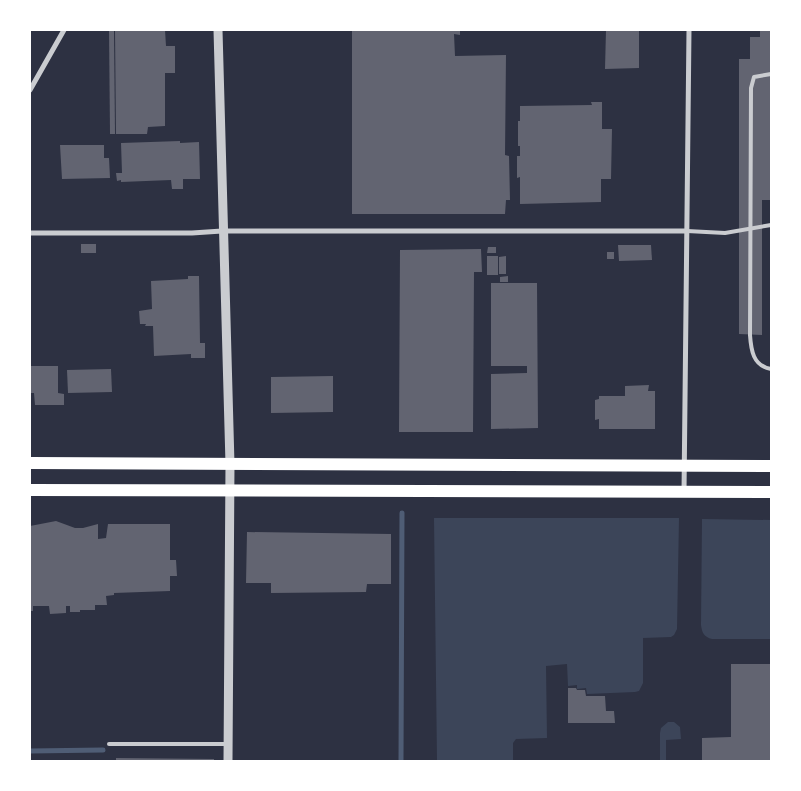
<svg xmlns="http://www.w3.org/2000/svg" width="801" height="791" font-family="'Roboto Condensed',sans-serif">
  <style>
    .green { fill: #3c4559 }
    .lines { fill: none; stroke-linecap: round; stroke-linejoin: round }
    .stream { stroke: #4f5d75; stroke-width: 5 }
    .building { fill: #626471 }
    .service { stroke: #caccd0; stroke-width: 4 }
    .minor { stroke: #caccd0; stroke-width: 5 }
    .tertiary { stroke: #caccd0; stroke-width: 9 }
    .primary { stroke: #fff; stroke-width: 12 }
  </style>
  <rect width="100%" height="100%" fill="#2d3142"/>
  <g class="green">
    <polygon points="434,518 679,518 677,629 674,635 671,637 643,638 643,683 639,691 635,692 587,694 586,688 577,689 577,685 568,686 567,664 546,666 547,738 516,739 513,743 513,761 437,761"/>
    <path d="M702,519L771,520V639H712C704,637 702,633 701,625Z"/>
    <polygon points="668,722 674,722 680,727 681,739 666,740 666,761 660,761 660,733 661,728"/>
  </g>
  <g class="lines">
    <g class="stream">
      <polyline points="30,751 103,750"/>
      <polyline points="401,761 402,513"/>
    </g>
  </g>
  <g class="building">
    <polygon points="109,30 114,30 115,134 110,134"/>
    <polygon points="115,30 165,30 166,46 175,46 175,73 165,73 165,126 148,127 147,134 116,134"/>
    <polygon points="352,30 460,30 460,35 454,34 455,56 506,55 505,155 509,156 510,200 506,200 505,214 352,214"/>
    <polygon points="606,30 639,30 639,68 605,69"/>
    <polygon points="760,30 771,30 771,200 762,200 762,335 739,334 739,59 750,59 750,37 760,37"/>
    <polygon points="591,102 602,102 602,129 612,129 611,179 601,179 601,202 520,204 520,177 517,178 517,156 520,156 520,146 518,146 518,121 520,121 520,106 592,105"/>
    <polygon points="180,141 180,143 199,142 200,179 183,179 183,189 172,189 171,180 121,182 121,180 117,181 116,173 122,173 121,143"/>
    <polygon points="60,145 104,145 104,158 109,158 110,178 62,179"/>
    <rect x="81" y="244" width="15" height="9"/>
    <polygon points="618,245 651,245 652,260 619,261"/>
    <polygon points="488,247 496,247 496,253 487,253"/>
    <polygon points="481,249 482,272 474,272 473,432 399,432 400,250"/>
    <rect x="607" y="252" width="7" height="7"/>
    <rect x="487" y="256" width="11" height="19"/>
    <polygon points="506,256 506,274 499,274 499,257"/>
    <polygon points="188,276 199,276 200,343 205,343 205,358 191,358 191,354 154,356 153,326 145,326 146,324 140,324 139,311 152,309 151,281 188,279"/>
    <polygon points="508,276 508,282 500,282 500,277"/>
    <polygon points="491,283 537,283 538,428 491,429 491,374 527,373 527,366 491,366"/>
    <polygon points="30,366 58,366 58,393 64,394 64,405 35,405 34,393 30,393"/>
    <polygon points="111,369 112,392 68,393 67,370"/>
    <polygon points="333,376 333,412 271,413 271,377"/>
    <polygon points="649,385 648,391 655,391 655,429 599,429 599,419 595,420 595,400 599,399 599,396 625,396 625,386"/>
    <polygon points="56,521 75,528 83,528 98,524 98,539 106,538 108,524 170,524 170,560 176,560 177,576 170,576 170,591 114,593 114,595 106,596 107,605 95,605 95,610 80,610 80,612 70,612 70,606 66,606 66,613 50,614 49,606 33,606 33,611 30,611 30,526"/>
    <polygon points="247,532 391,534 391,584 367,584 366,592 271,593 271,583 246,583"/>
    <polygon points="731,664 771,664 771,761 702,761 702,738 731,737"/>
    <polygon points="568,688 576,688 577,690 585,690 586,696 605,696 606,711 614,711 615,723 568,723"/>
    <polygon points="116,758 214,759 214,761 116,761"/>
  </g>
  <g class="lines">
    <g class="service">
      <path d="M771,74L754,77L751,88L750,335C751,350 753,366 771,369"/>
      <polyline points="687,231 725,233 771,225"/>
      <polyline points="109,744 227,744"/>
    </g>
    <g class="minor">
      <polyline points="30,90 64,30"/>
      <polyline points="30,233 192,233 222,231 687,231"/>
      <polyline points="684,492 689,30"/>
    </g>
    <polyline class="tertiary" points="218,30 230,464 228,761"/>
    <g class="primary">
      <polyline points="30,463 771,466"/>
      <polyline points="30,490 771,492"/>
    </g>
  </g>
  <rect width="801" height="791" fill="none" stroke="#ffffff" stroke-width="62"/>
</svg>
